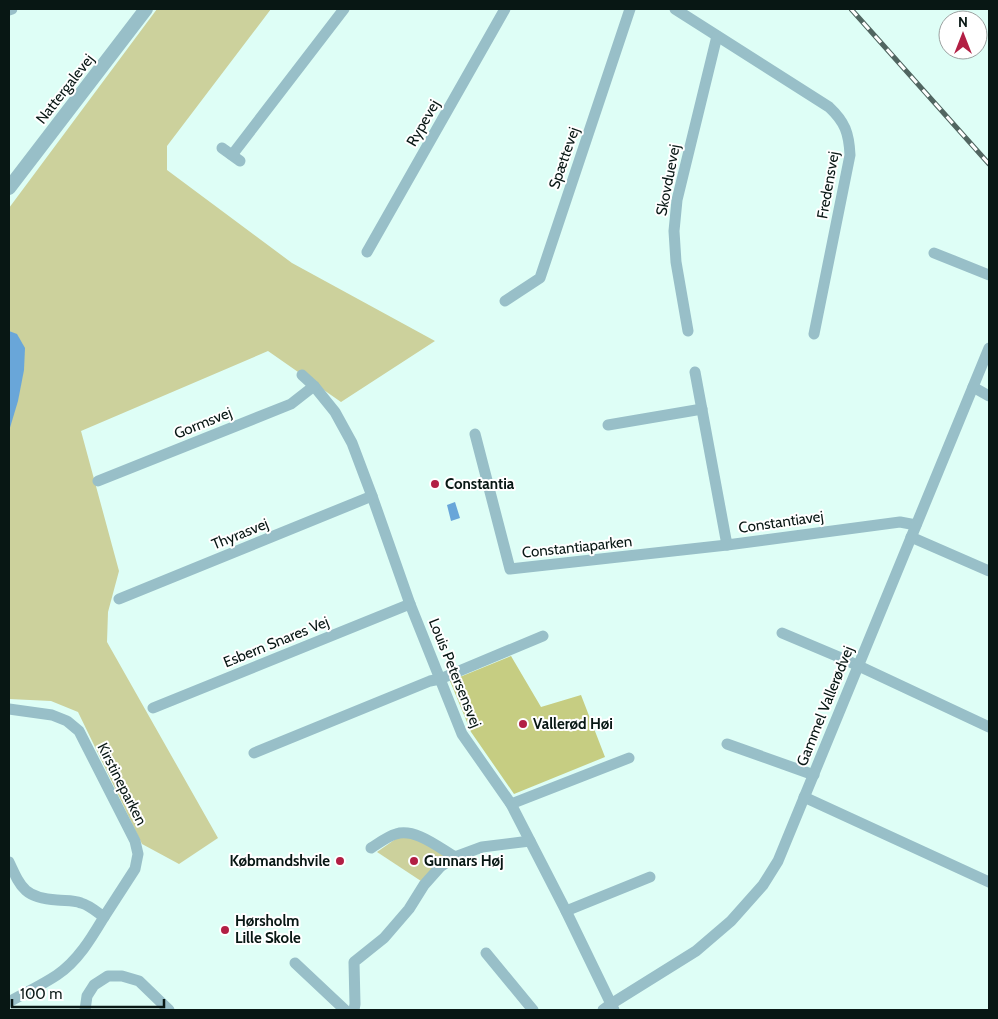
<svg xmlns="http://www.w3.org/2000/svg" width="998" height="1019" font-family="Cabin,sans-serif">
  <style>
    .green { fill: #ccd19c }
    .forest { fill: #c6cd82 }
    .water { fill: #69a6d9 }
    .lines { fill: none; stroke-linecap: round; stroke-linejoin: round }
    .minor { stroke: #98bfc8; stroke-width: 11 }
    .tertiary { stroke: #98bfc8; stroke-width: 14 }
    .rail-casing { stroke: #516661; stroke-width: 5 }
    .rail { stroke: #fff; stroke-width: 3; stroke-dasharray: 9; stroke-linecap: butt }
    .poi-dot { fill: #b21f44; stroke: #fff; stroke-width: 2 }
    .labels { text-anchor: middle; stroke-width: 4; stroke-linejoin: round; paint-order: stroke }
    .street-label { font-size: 15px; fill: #081714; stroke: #fff }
    .poi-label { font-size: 15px; font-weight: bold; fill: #081714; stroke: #fff; text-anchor: start }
  </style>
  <rect width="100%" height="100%" fill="#defef6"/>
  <g class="green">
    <polygon points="157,9 271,9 167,146 167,170 292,263 435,341 341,402 268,351 81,431 119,571 108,612 107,642 218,838 179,864 142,844 78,712 51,701 9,699 9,208"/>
    <polygon points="397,838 415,838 446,856 421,881 377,852"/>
  </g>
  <polygon class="forest" points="511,656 541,707 581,695 605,757 514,794 471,732 450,681"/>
  <g class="water">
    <polygon points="9,331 17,334 25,348 24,370 18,401 9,431"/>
    <polygon points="455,502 460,518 451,521 447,505"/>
  </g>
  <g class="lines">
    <g class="minor">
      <path d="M675,9L829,107C845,122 849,133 850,155L814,334"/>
      <polyline points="9,10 12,9"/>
      <polyline points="222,148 240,161"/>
      <polyline points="232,155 344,9"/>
      <polyline points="367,252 505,9"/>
      <polyline points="934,253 989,275"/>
      <polyline points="505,301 540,278 630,9"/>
      <polyline points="688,331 676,262 674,231 677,200 717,36"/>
      <polyline points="695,372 727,545 900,522 916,525"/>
      <polyline points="302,375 314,386 335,412 352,443 372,496 410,604 462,734 511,804 566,911 614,1010"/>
      <polyline points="973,387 989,396"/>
      <polyline points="608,425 702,409"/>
      <polyline points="475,434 510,569 727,545"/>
      <polyline points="98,481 291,404 314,386"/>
      <polyline points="911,537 989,571"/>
      <polyline points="119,599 372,496"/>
      <polyline points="782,633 846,660 989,727"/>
      <polyline points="153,708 410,604"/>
      <path d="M9,709L52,715L67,721L79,731L135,841L138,854L135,869L104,917C97,912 89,905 81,903C73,900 65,901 57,900C25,898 21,888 9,862"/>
      <polyline points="727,744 814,775"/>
      <polyline points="254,753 430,681 440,679 543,636"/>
      <polyline points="804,797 989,882"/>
      <polyline points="511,804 629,758"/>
      <path d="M371,848C379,843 388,836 396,834C415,828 438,847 455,857"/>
      <polyline points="566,911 650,877"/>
      <polyline points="486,953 533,1010"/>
      <polyline points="295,963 345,1010"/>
      <path d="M9,1002C25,993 42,985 57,975C78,961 92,937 104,917"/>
      <polyline points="85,1010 87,996 94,985 108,976 122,976 139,981 169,1010"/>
      <polyline points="354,1010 355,1004 354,962 384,938 409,909 424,885 440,867 455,857 482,847 530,841"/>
      <polyline points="603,1010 611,1004 696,951 731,921 763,885 778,861 989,348"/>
    </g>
    <polyline class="tertiary" points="9,188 146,9"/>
    <g class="rail-casing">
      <polyline id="rail" points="851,9 989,164"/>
    </g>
    <use href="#rail" class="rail"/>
  </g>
  <g class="poi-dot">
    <circle cx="435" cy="484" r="5"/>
    <circle cx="523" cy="724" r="5"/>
    <circle cx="340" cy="861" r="5"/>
    <circle cx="414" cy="861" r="5"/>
    <circle cx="225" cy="930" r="5"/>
  </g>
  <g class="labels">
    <g class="street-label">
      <text transform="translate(65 89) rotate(-52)" y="5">Nattergalevej</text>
      <text transform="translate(423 123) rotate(-60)" y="5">Rypevej</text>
      <text transform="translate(564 158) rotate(-71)" y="5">Spættevej</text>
      <text transform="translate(668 180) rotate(-79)" y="5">Skovduevej</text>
      <text transform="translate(828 185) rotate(-80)" y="5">Fredensvej</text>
      <text transform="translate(203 423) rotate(-22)" y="5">Gormsvej</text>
      <text transform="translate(781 522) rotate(-8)" y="5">Constantiavej</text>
      <text transform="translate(240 534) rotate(-22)" y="5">Thyrasvej</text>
      <text transform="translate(577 547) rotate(-6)" y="5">Constantiaparken</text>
      <text transform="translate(276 642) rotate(-22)" y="5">Esbern Snares Vej</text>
      <text transform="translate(455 673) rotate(68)" y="5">Louis Petersensvej</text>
      <text transform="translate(825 706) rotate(-68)" y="5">Gammel Vallerødvej</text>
      <text transform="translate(122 784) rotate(63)" y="5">Kirstineparken</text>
    </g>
    <g class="poi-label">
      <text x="445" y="489">Constantia</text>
      <text x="533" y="729">Vallerød Høi</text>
      <text x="330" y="866" text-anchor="end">Købmandshvile</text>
      <text x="424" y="866">Gunnars Høj</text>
      <text x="235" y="926">Hørsholm<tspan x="235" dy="17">Lille Skole</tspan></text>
    </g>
  </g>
  <rect width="998" height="1019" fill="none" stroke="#081714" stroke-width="20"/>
  <g transform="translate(963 35)"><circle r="24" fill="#ffffff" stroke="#9ca2a1"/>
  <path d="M0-4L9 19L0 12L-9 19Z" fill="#b21f44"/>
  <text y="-8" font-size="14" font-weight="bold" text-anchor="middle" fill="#081714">N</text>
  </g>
  <path d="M12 999v8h152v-8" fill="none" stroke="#081714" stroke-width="2.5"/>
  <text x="20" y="999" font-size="15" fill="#081714" stroke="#ffffff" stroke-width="4" paint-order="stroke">100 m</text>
</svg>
